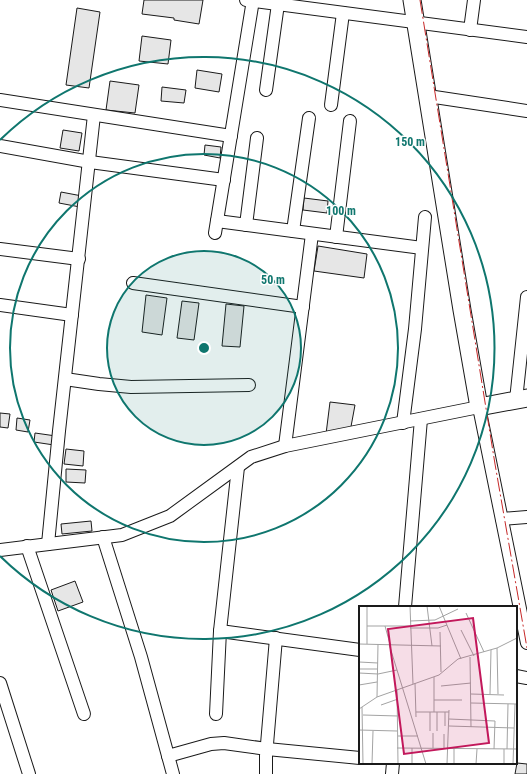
<svg xmlns="http://www.w3.org/2000/svg" width="527" height="774" font-family="'Roboto Condensed',sans-serif">
  <style>
    .building { fill: #e6e6e6; stroke: #1a1a1a }
    .lines { fill: none; stroke-linecap: round; stroke-linejoin: round }
    .street-casing { stroke: #1a1a1a; stroke-width: 14 }
    .secondary-casing { stroke: #1a1a1a; stroke-width: 19 }
    .street { stroke: #fff; stroke-width: 12 }
    .secondary { stroke: #fff; stroke-width: 17 }
    .power { stroke: #c62828; stroke-width: 1; stroke-dasharray: 14 3 2 3; stroke-linecap: butt }
    .ring { fill: none; stroke: #0f766e; stroke-width: 2 }
    .inset-road { fill: none; stroke: #a3a3a3; stroke-width: 1 }
    .view { fill: #c2185b; fill-opacity: 0.15; stroke: #c2185b; stroke-width: 2 }
    .inset-edge { fill: none; stroke: #1a1a1a; stroke-width: 2 }
    .centre { fill: #0f766e; stroke: #fff; stroke-width: 2 }
    .ring-label { font-size: 12px; text-anchor: middle; font-weight: bold; fill: #0f766e; stroke: #fff; stroke-width: 3; stroke-linejoin: round; paint-order: stroke }
  </style>
  <rect width="100%" height="100%" fill="#fff"/>
  <g class="building">
    <polygon points="144,0 203,0 199,24 174,20 174,18 142,14"/>
    <polygon points="77,8 100,12 89,88 66,85"/>
    <polygon points="142,36 171,40 168,64 139,61"/>
    <polygon points="197,70 222,74 219,92 195,88"/>
    <polygon points="110,81 139,85 135,113 106,110"/>
    <polygon points="162,87 186,90 184,103 161,101"/>
    <polygon points="63,130 82,133 79,151 60,148"/>
    <polygon points="205,145 221,147 220,158 204,155"/>
    <polygon points="61,192 82,196 80,207 59,203"/>
    <polygon points="304,198 328,201 327,213 303,210"/>
    <polygon points="318,246 367,254 364,278 314,271"/>
    <polygon points="146,295 167,298 162,335 142,332"/>
    <polygon points="182,301 199,303 194,340 177,338"/>
    <polygon points="226,304 244,306 240,347 222,346"/>
    <polygon points="330,402 355,405 350,432 326,434"/>
    <polygon points="0,413 10,414 8,428 0,427"/>
    <polygon points="17,418 30,420 28,432 16,430"/>
    <polygon points="35,433 56,436 54,445 34,442"/>
    <polygon points="66,449 84,451 83,466 64,464"/>
    <polygon points="66,469 86,470 85,483 66,482"/>
    <polygon points="91,521 92,531 62,534 61,524"/>
    <polygon points="75,581 83,602 58,611 51,590"/>
    <polygon points="517,763 527,764 527,774 515,774"/>
  </g>
  <g class="lines">
    <g class="street-casing">
      <g id="street">
        <polyline points="246,0 527,37"/>
        <polyline points="470,30 474,0"/>
        <polyline points="266,90 278,4"/>
        <polyline points="428,96 527,111"/>
        <polyline points="0,100 231,136"/>
        <polyline points="331,105 343,13"/>
        <polyline points="0,146 90,162 224,180"/>
        <polyline points="217,221 422,248"/>
        <polyline points="246,225 257,138"/>
        <polyline points="293,231 309,118"/>
        <polyline points="215,233 253,0"/>
        <polyline points="336,237 350,121"/>
        <polyline points="0,249 79,259"/>
        <polyline points="133,283 303,307"/>
        <polyline points="0,305 72,315"/>
        <polyline points="65,379 99,384 131,387 249,385"/>
        <polyline points="516,400 527,297"/>
        <polyline points="403,423 415,329 425,217"/>
        <polyline points="285,446 312,234"/>
        <polyline points="502,519 527,517"/>
        <polyline points="103,537 141,657 173,774"/>
        <polyline points="48,544 59,431 94,115"/>
        <polyline points="27,546 84,714"/>
        <polyline points="0,550 122,535 170,516 251,457 285,446 479,407 527,643"/>
        <polyline points="405,607 421,419"/>
        <polyline points="220,631 360,650"/>
        <polyline points="516,676 527,678"/>
        <polyline points="0,683 29,774"/>
        <polyline points="216,714 220,631 238,467"/>
        <polyline points="168,756 211,744 224,743 267,749 360,758"/>
        <polyline points="266,774 266,756 276,638"/>
        <polyline points="392,774 393,763"/>
      </g>
    </g>
    <g class="secondary-casing">
      <polyline id="secondary" points="412,0 462,310 479,407 527,398"/>
    </g>
    <use href="#street" class="street"/>
    <use href="#secondary" class="secondary"/>
    <polyline class="power" points="420,0 495,464 527,648"/>
  </g>
  <circle cx="204" cy="348" r="97" fill="#0f766e" fill-opacity=".12"/>
  <g class="ring">
    <circle cx="204" cy="348" r="97"/>
    <circle cx="204" cy="348" r="194"/>
    <path d="M0 140A291 291 0 1 1 0 556"/>
  </g>
  <g transform="translate(359 606)">
    <rect width="158" height="158" fill="#fff"/>
    <path class="inset-road" d="M51,0L54,78M68,0L73,40M80,0L102,53M107,7L125,46M51,15L76,14L99,3M8,20H51M26,20L31,38M51,22H79L88,19M102,24L115,50M81,26L82,66M0,38L82,40M8,38V0M30,38L67,158M138,42L139,88M111,51L112,121M0,56L19,57M0,63H19M0,67L19,68L38,64M56,77L57,111M0,79L18,76M82,80L112,77M38,83L39,158M112,88L145,89M131,88L132,44M18,91L19,38M75,94H103M112,97L158,98M22,99L39,93M3,101L4,158M0,103L18,91L80,69L99,53L138,42L158,32M57,106H90M71,106V125M75,106V71M86,106V120M4,109L39,110M90,113L136,115L135,143M90,120L155,122M0,124L38,125M78,125V106M39,130H59M38,142L158,143M74,142V127M85,142V128M148,143L149,98M13,158L14,125M53,158V142M88,158L90,104M95,158V142M117,158L118,143M145,158V143M154,158L156,98"/>
    <path class="view" d="M114,12L130,137L45,148L29,23Z"/>
    <rect width="158" height="158" class="inset-edge"/>
  </g>
  <circle cx="204" cy="348" r="6" class="centre"/>
  <g class="ring-label">
    <text x="410" y="146">150 m</text>
    <text x="341" y="215">100 m</text>
    <text x="273" y="284">50 m</text>
  </g>
</svg>
